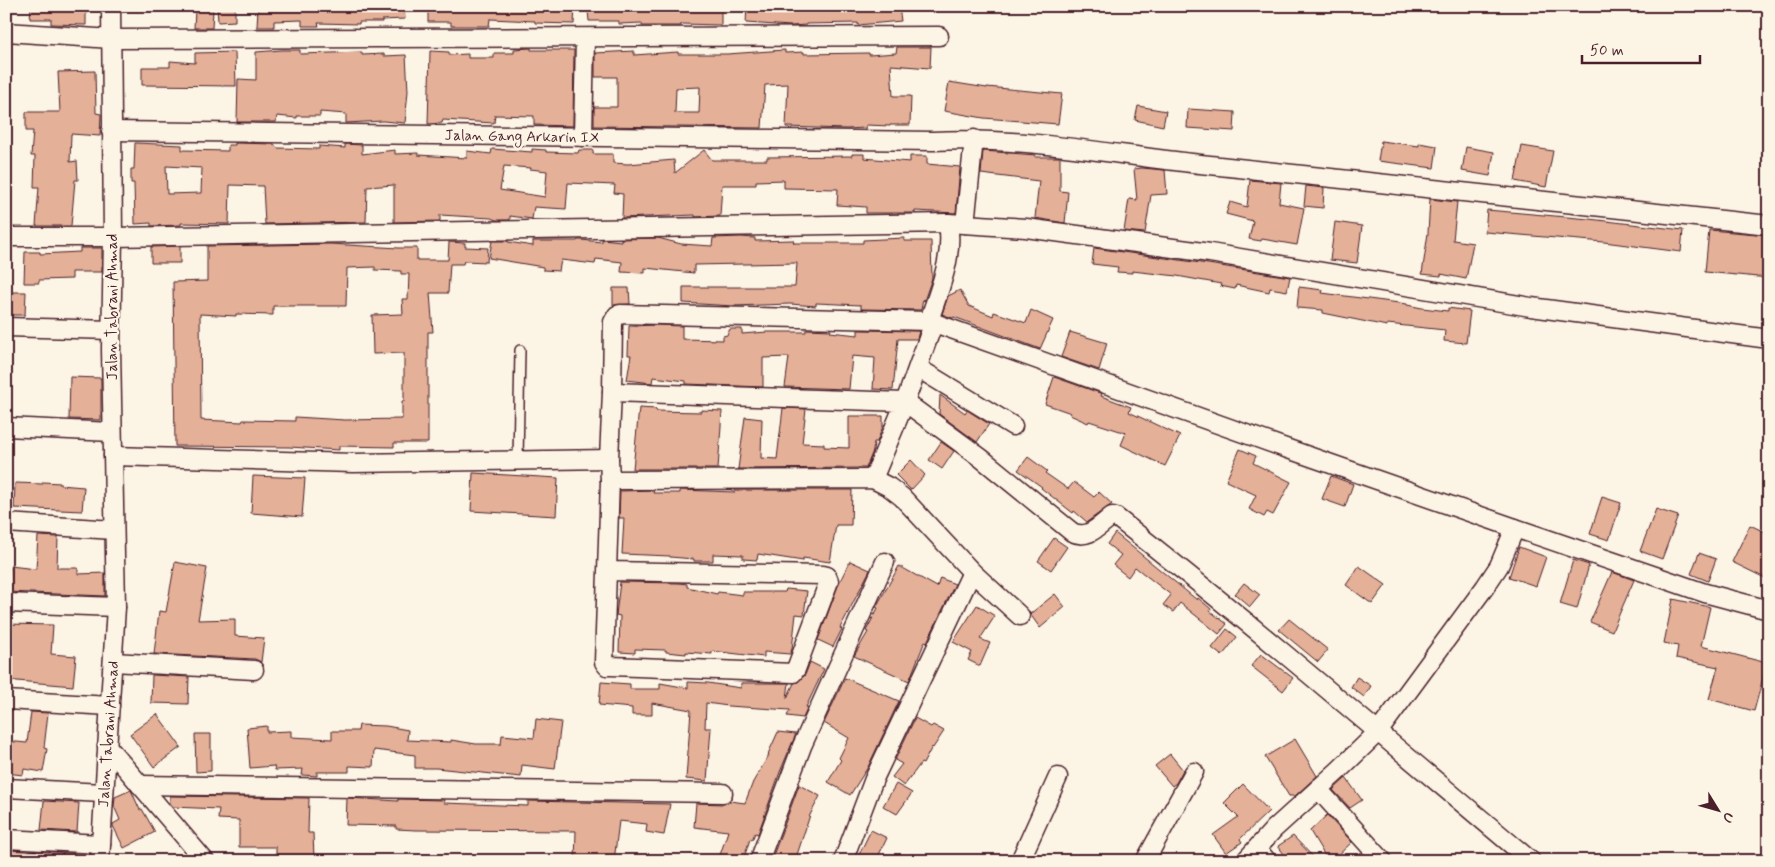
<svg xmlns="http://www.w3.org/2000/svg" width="1775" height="867" font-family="Mynerve,sans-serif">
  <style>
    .building { fill: #e4b097; stroke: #4a1f2b; fill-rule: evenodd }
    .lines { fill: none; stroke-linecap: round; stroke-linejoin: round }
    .lane-casing { stroke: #4a1f2b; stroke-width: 12 }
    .street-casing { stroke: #4a1f2b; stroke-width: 21 }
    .lane { stroke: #fcf5e5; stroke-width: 9 }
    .street { stroke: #fcf5e5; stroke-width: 18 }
    .labels { text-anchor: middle; stroke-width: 4.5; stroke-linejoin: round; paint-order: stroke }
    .street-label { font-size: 15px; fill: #4a1f2b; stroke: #fcf5e5 }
  </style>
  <rect width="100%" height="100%" fill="#fcf5e5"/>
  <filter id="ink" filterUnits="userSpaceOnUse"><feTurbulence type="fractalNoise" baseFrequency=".02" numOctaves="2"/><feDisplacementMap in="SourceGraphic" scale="10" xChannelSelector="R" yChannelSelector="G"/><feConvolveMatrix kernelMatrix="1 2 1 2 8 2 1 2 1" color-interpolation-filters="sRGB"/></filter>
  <g filter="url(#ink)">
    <g class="building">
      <polygon points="31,6 86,6 86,25 51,24 51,19 30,19"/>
      <polygon points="217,6 235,6 235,21 218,22"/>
      <polygon points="277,6 318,8 342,8 342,6 359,6 359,8 404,6 405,19 382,20 382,22 359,22 359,24 318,23 319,26 302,26 302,20 274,21 274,27 257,27 258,8 277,9"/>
      <polygon points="428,6 447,6 447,9 473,10 473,6 575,6 574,24 535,23 535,21 490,19 489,26 451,26 451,22 428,22"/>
      <polygon points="598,6 615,6 614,10 641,8 641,6 657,6 657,8 721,6 721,25 681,24 681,26 642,26 642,23 619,24 619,21 589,21 588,11 598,10"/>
      <polygon points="747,6 847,6 847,11 869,9 869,11 899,7 901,21 858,25 858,23 806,24 806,25 791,26 746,23"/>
      <polygon points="195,10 213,10 212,28 194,28"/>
      <path d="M897,47H931L930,68L891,65L893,96H911L910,125H890V126L866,125V128L846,129L786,127L788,84L765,85L762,128L594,126V107H617V77H595V53L634,51V55L678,52V54H727L785,50V53L804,52V54L869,53V55L896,53ZM700,87L699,113H675L676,88Z"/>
      <polygon points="531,48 531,50 574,50 573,126 534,125 534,116 495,115 494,123 443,120 442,123 428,124 430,51 449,52 449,55 468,54 468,58 494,58 494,53 514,53 514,49"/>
      <polygon points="282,50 300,50 300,54 362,52 362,55 384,54 384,56 406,55 408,91 405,123 383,121 346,123 346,114 320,112 320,116 297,116 297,118 277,116 276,122 237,122 238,79 256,80 256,52"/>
      <polygon points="235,52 236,86 142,85 142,67 170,67 170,61 195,63 195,53"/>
      <polygon points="95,71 96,113 101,114 100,136 71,134 70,162 77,161 78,180 75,180 71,226 36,226 39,187 34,187 35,156 31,156 33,131 26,131 26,112 60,112 58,72"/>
      <polygon points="949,82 987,88 987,87 1062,94 1058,124 984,118 944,111"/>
      <polygon points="1138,106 1166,111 1163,126 1135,120"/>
      <polygon points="1188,109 1235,112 1234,131 1187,128"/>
      <polygon points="1381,141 1419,146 1419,143 1437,146 1434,168 1378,161"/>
      <path d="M135,143L182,145V150L228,151V145H235V143L274,144L277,148L319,149V146L345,148V144L362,145V154L395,150V154L418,153V155L467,158V151L491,154L492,149L532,152V149L546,150V152L578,153L579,150H593V154H613V163L628,164L674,160L675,173L704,150L712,160H767V157L852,156V154H864V158L910,162V156H927V164L960,167L956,213L915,211V213H866V207L837,205L838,189L784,188V180L756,181V185H722L720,216L695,217V215L622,218L623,194L614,193L615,185L568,183L566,209L534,207L532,219L510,216V220H496L491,218L440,215V221L394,222V185L367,187L366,222L265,224L263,186L230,185L229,224L181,223V225L151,226V223L135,224L134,183H131V169H134ZM166,166L202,168L201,193L167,194ZM504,166L531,168L530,169L547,171L545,197L500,190Z"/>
      <polygon points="1522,146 1553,151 1546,187 1515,181"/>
      <polygon points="1466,147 1494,152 1490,176 1462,171"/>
      <polygon points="983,151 1036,155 1035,157 1060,157 1060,191 1068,192 1065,223 1035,218 1039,181 981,174"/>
      <polygon points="1142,168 1165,170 1167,194 1151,195 1145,233 1124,231 1129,199 1137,200 1134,169"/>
      <polygon points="1250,180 1281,183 1279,203 1304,208 1297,245 1262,239 1261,241 1249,239 1253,221 1226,214 1230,202 1247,207"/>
      <polygon points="1306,186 1324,188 1323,208 1304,206"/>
      <polygon points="1430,199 1457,202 1453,240 1473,243 1466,279 1441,274 1441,276 1422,274 1428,233"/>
      <polygon points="1487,210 1589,219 1683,230 1681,252 1604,242 1485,232"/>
      <polygon points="1335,222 1362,226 1357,263 1330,260"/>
      <polygon points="1709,230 1769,235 1769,278 1705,272"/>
      <polygon points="741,237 755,238 755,241 793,240 794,243 863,243 863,240 904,238 904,241 931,241 932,278 924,301 923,299 921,310 861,309 861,305 816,303 816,306 790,304 734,306 683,303 683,287 795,287 797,263 694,265 694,273 645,268 645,273 621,272 622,262 596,259 595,264 561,260 559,271 543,270 543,267 489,258 492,241 508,241 508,242 533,246 533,241 577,241 578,240 581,240 602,242 602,239 621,241 621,239 658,238 681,244 712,246 713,238"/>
      <path d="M449,242L465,243V247L488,248L487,262L464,261L463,264H450L448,293H430L433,332H428V443H394V447L339,446V450L289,447L175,446L173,282L207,281V246L330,244L399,248H417V260H448ZM375,267V270L401,271V274H409L408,299H402L403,314L372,315L373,354L404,353V401H402V419L345,420L295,417V421L243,420L242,422L201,420L200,314L236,316V314L273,315V306H346L347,268Z"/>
      <polygon points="180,246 180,263 151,263 151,247"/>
      <polygon points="80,248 102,248 102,272 72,272 72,279 39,280 39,283 24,283 25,252 40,252 40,254 80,252"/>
      <polygon points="1094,248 1208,264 1290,277 1287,291 1270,288 1269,292 1236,285 1235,289 1220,286 1221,284 1177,276 1132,271 1132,273 1117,272 1118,267 1092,264"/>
      <polygon points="1299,287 1323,290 1322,293 1407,304 1407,305 1422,308 1448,311 1448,308 1470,311 1466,343 1444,341 1445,330 1387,324 1387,326 1323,313 1323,310 1297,308"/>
      <polygon points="613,288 629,288 630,304 613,305"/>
      <polygon points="960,290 969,306 993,316 994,312 1026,323 1031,310 1053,320 1040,349 954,317 952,318 942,314 948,296"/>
      <polygon points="12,292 26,292 25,315 11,315"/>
      <polygon points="657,325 682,326 682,339 723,340 723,336 727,335 730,329 742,329 742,334 767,332 806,332 806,329 831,330 830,332 858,335 858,330 861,330 919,331 917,339 898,339 893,390 873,389 875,358 852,356 849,389 785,387 789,357 763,358 763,387 686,384 686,381 653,377 652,383 627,380 631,355 628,355 629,326"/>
      <polygon points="1070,332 1107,343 1099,370 1061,357"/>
      <polygon points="70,377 101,378 101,420 69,419"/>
      <polygon points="1054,377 1100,393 1102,394 1101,396 1131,407 1129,412 1180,436 1165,466 1121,445 1126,433 1089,421 1088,423 1070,415 1071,413 1045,404"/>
      <polygon points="940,395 965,413 967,410 989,424 977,442 939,414"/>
      <polygon points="639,408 656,409 656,411 701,412 701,410 722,411 718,469 633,469"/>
      <polygon points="783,408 806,409 802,443 824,444 824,447 849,448 849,416 883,416 883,426 877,442 874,442 873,451 866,468 738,469 745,417 762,419 761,458 777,459"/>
      <polygon points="941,442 954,451 942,469 929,460"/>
      <polygon points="1240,449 1256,456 1253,463 1291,482 1273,515 1267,512 1264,517 1249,509 1256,495 1226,481"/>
      <polygon points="1028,457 1047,471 1045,473 1068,489 1074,482 1094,497 1099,492 1112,504 1087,522 1074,511 1073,513 1041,488 1042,487 1018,470"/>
      <polygon points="911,460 925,475 911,490 896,475"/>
      <polygon points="473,473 558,478 556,516 471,511"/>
      <polygon points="253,476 305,478 302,517 251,513"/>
      <polygon points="1331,476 1353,484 1345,507 1322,499"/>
      <polygon points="43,482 60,483 60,485 84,487 82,511 14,508 15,483 43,484"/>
      <polygon points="654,490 653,493 680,493 680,490 735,492 735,490 852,490 851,525 836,525 830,562 803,558 803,561 758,554 757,560 743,559 743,555 713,554 713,561 694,561 694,559 670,557 670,556 622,554 624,518 619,518 620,491"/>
      <polygon points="1602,497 1621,503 1609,540 1590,534"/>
      <polygon points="1656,509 1678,516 1662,559 1640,551"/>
      <polygon points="1750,525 1769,534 1769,580 1732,562"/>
      <polygon points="1115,533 1197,600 1198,598 1211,609 1210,611 1227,624 1219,634 1180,603 1173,612 1163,605 1171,595 1135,567 1128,577 1113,565 1121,555 1107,544"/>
      <polygon points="38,536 58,537 57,568 78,568 78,574 105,573 105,596 7,592 10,566 36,569"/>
      <polygon points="1054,538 1067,547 1051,570 1038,561"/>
      <polygon points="1519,547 1546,557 1536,586 1509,577"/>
      <polygon points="1699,553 1716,559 1708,581 1691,574"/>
      <polygon points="1573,560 1589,565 1577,609 1560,604"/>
      <polygon points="850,561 870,570 840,628 842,629 833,647 818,640 839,583"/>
      <polygon points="175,562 207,568 198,620 235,619 235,636 264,638 261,662 255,659 154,654 159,611 166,612"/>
      <polygon points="899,566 937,587 940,578 955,584 927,642 925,641 909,681 854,656 868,632 866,631 878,608 876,607 880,600"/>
      <polygon points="1359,566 1386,585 1372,604 1346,585"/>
      <polygon points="1612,572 1634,580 1612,631 1590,622"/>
      <polygon points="620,582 679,583 687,584 687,587 717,594 718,592 743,595 743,592 785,592 786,589 807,591 804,615 796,614 792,649 790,654 764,652 764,657 712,651 712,654 686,652 686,654 666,652 666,650 635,649 635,653 619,652 620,616 616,615"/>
      <polygon points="1244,583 1260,595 1250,607 1235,594"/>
      <polygon points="1055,594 1065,607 1040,628 1030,614"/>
      <polygon points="1673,599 1710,607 1701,646 1767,663 1754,711 1709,699 1718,667 1676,658 1678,646 1664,643"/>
      <polygon points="977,605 995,616 980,639 990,643 980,666 968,660 972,652 953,642"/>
      <polygon points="1289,619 1328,650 1318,662 1279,630"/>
      <polygon points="6,624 53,625 51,654 76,656 73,686 6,680"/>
      <polygon points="1227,629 1237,637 1222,656 1212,648"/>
      <polygon points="1261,654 1293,678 1283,691 1251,666"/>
      <polygon points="810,662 824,669 806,707 808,707 803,718 787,716 790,710 728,706 706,703 705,728 711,728 707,781 686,779 691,710 652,703 652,715 632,715 632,708 599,705 601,682 630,684 630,689 660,689 660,683 688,688 688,682 708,683 741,688 741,683 789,683 787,698 794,683 798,682 805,675"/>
      <polygon points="152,675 189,677 188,704 151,703"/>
      <polygon points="1357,677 1371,686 1364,697 1351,687"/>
      <polygon points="845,678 899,701 868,767 850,795 828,782 841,760 839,758 849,738 824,723"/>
      <polygon points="31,712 48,713 44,748 47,749 43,772 24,769 23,775 6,773 6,741 27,743"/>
      <polygon points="157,714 181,747 154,767 130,734"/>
      <polygon points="915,718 931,727 933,725 944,731 933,748 932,747 923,764 921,763 904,786 892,777 902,764 895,760"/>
      <polygon points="536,719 561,722 555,769 522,765 521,777 436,768 415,768 415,755 374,750 373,767 349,766 349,772 317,772 317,776 302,775 303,769 275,770 274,766 250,768 247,728 267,726 267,732 291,731 291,737 332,739 332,731 358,731 359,725 386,726 408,730 407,740 451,742 451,740 476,744 501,744 502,735 534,738"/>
      <polygon points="778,732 796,734 780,772 758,834 755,833 752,840 750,839 743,861 718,861 728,831 694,827 696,803 723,804 730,801 745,803 753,782 769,755 768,754"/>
      <polygon points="195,734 211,734 211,771 196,772"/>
      <polygon points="1295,739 1317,776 1295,796 1289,796 1265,757"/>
      <polygon points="1170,754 1183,770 1176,783 1172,786 1155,766"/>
      <polygon points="1346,778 1362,800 1350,808 1333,790"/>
      <polygon points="896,784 912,793 897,814 883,806"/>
      <polygon points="1243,784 1269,811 1240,839 1242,842 1226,853 1213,835 1238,817 1224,803"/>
      <polygon points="799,785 820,796 810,815 795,861 771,861"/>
      <polygon points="131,790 140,810 142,809 155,832 124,848 113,826 113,824 120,820 114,806 115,797"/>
      <polygon points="170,796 309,798 308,833 313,833 314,858 276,858 276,847 239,847 239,820 218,819 219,809 173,807 170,803"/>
      <polygon points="347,798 398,801 398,799 444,800 444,803 528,806 528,801 670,804 664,835 646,832 647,824 619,821 614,861 575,861 576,831 416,830 396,829 396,826 346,825"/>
      <polygon points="44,801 79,803 77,832 41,830"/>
      <polygon points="1327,815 1352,842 1332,861 1328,861 1310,831"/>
      <polygon points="871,830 887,838 876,861 856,861"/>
      <polygon points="1293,836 1317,861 1289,861 1278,846"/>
      <polygon points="6,850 75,853 74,861 6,861"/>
    </g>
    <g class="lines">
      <g class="lane-casing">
        <polyline id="lane" points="518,460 520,350"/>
      </g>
      <g class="street-casing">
        <g id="street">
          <polyline points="6,32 112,39 939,36"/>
          <path d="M111,131L933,141C1026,136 1118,156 1210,165C1397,184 1583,205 1769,225"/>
          <polyline points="583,137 585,38"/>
          <polyline points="965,224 974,139"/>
          <polyline points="6,237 113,237 948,223 1026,228 1210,253 1531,307 1769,339"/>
          <path d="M929,321C939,289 954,257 948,223"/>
          <path d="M934,322L905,402L981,458L1072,532C1088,540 1099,526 1112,516L1116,517C1257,628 1393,745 1531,861"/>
          <polyline points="6,327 111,330"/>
          <polyline points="918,368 1013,426"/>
          <polyline points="612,392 905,402 873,479"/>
          <polyline points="6,427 112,432"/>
          <polyline points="113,456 353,463 609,459"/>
          <polyline points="610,480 873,479 889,487 902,497 972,572 1020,616"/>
          <polyline points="6,523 114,530"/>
          <polyline points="1515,528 1705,593 1769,610"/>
          <polyline points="608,571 823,575 827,576 829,581 796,669 793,673 611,666 607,666 604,662 610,480 609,459 612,392 613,322 617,315 620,314 929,321 1291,450 1515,528 1499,566 1485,587 1379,731 1339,770 1274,829 1245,861"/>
          <polyline points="6,603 116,607"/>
          <polyline points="113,662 254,670"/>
          <polyline points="6,700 110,706"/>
          <polyline points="107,746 205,861"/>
          <polyline points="140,785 723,793"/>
          <polyline points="6,788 103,793"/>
          <polyline points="1318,789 1383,861"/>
          <polyline points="6,839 101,844"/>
          <polyline points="1257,849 1267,861"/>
          <polyline points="100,861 116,607 111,349 113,237 111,6"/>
          <polyline points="759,861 802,746 885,562"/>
          <polyline points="843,861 874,779 972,572"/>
          <polyline points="1020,861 1058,777"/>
          <polyline points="1145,861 1194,772"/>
        </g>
      </g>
      <use href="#lane" class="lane"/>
      <use href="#street" class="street"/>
    </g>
  </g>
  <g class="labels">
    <g class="street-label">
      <text transform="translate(522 136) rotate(1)" y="5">Jalan Gang Arkarin IX</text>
      <text transform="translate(112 307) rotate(-90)" y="5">Jalan Tabrani Ahmad</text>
      <text transform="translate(108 734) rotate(-86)" y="5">Jalan Tabrani Ahmad</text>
    </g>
  </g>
  <rect width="1775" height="867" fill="none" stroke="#fcf5e5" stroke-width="25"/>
  <rect x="12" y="12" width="1750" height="842" fill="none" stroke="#4a1f2b" stroke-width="2" filter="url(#ink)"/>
  <g transform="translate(1718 810) rotate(127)" stroke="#fcf5e5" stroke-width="4" paint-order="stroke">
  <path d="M0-4L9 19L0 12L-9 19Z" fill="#4a1f2b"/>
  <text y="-8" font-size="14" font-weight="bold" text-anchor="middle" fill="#4a1f2b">U</text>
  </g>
  <path d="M1582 55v8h118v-8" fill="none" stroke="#4a1f2b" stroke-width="2.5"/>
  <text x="1590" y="55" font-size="15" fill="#4a1f2b" stroke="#fcf5e5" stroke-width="4" paint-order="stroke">50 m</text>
</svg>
